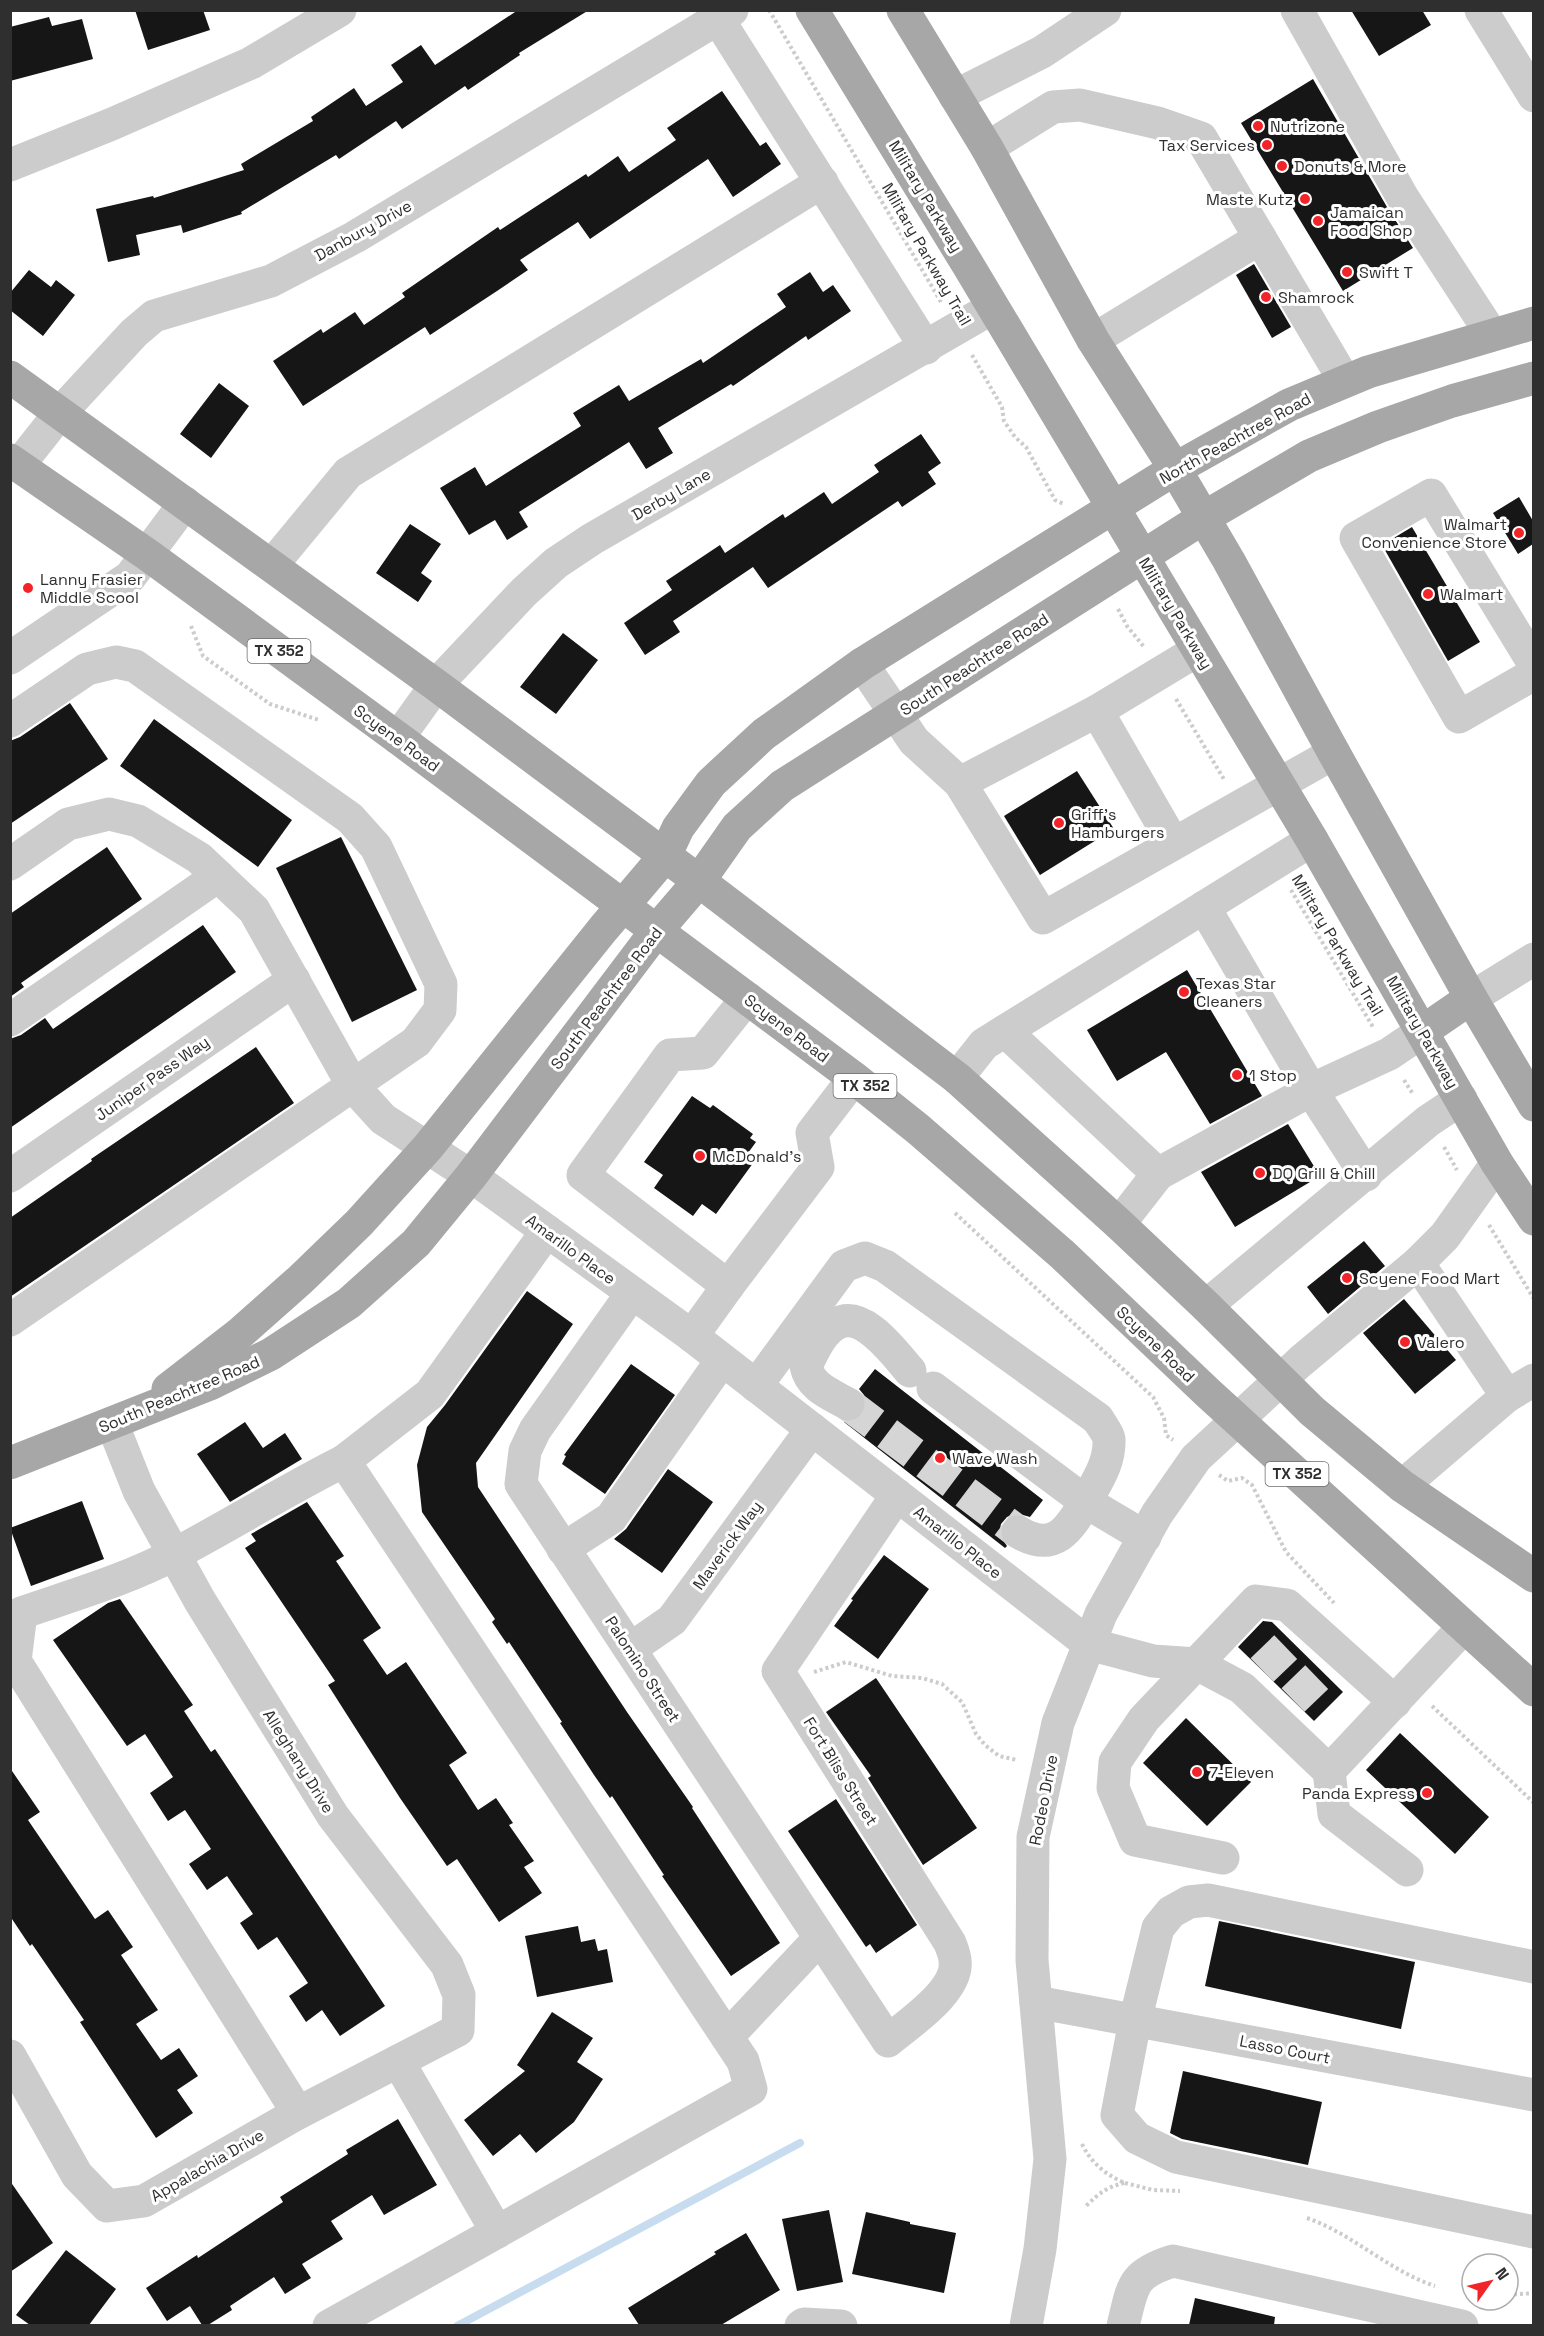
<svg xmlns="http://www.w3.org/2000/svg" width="1544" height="2336" font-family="'Space Grotesk',sans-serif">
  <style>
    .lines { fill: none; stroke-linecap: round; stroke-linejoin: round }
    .stream { stroke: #c7ddef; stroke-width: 8 }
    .building { fill: #161616 }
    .minor-tunnel { stroke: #d5d5d5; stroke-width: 33; stroke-dasharray: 33 16; stroke-linecap: butt }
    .path { stroke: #ccc; stroke-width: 4; stroke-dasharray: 3 3; stroke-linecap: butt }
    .minor { stroke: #ccc; stroke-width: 33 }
    .major { stroke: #a7a7a7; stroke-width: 33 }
    .poi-dot { fill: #f32428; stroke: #fff; stroke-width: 2 }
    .labels { text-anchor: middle; stroke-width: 6; stroke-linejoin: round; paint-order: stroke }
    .shield { fill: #fff; stroke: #6d6d6d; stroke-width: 1.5 }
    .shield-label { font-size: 15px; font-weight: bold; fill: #2f2f2f }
    .poi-label { font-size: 16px; fill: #2f2f2f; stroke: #fff; text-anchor: start }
    .street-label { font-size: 16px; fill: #2f2f2f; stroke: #fff }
  </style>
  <rect width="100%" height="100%" fill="#fff"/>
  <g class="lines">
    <polyline class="stream" points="457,2326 800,2143"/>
  </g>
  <g class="building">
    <polygon points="135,10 203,10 210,30 148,50"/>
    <polygon points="518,10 589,10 519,53 520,55 468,90 465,86 402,129 396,121 339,159 336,155 241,212 242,214 183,233 181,225 136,235 140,255 108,262 96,209 153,196 154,198 244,170 241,164 313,121 311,117 354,88 366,106 403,82 391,65 421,45 435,65"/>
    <polygon points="1351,10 1422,10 1431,25 1379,56"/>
    <polygon points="49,17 52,26 82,19 93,59 10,81 10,27"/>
    <polygon points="1313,79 1387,207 1413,248 1343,291 1241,123"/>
    <polygon points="722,91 760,146 766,142 781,164 733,197 708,159 590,239 578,222 520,260 528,270 497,291 430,335 425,327 303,406 273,361 321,329 323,333 355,312 364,325 405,297 402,293 498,227 500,230 586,174 588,177 618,156 629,172 676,140 667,128"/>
    <polygon points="1254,264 1291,327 1272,338 1236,275"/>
    <polygon points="29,270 51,287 56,280 75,295 43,336 10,310 10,293"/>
    <polygon points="810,272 823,292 833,285 851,311 808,340 806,336 733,386 731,384 658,428 673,453 646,469 629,442 519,512 528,527 507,540 495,520 469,535 440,488 475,467 486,486 581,426 573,413 619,385 629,401 701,359 703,363 786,307 777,294"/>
    <polygon points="219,383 249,406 211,458 180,434"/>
    <polygon points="921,434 941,463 928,472 936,484 902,507 898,501 768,588 753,567 673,621 680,632 645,655 624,623 672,590 666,581 720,545 725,553 783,514 785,518 824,492 832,504 879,472 874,465"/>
    <polygon points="1519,497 1533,521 1533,544 1518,554 1493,513"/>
    <polygon points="410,524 441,544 421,573 432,581 418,602 376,573"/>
    <polygon points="1412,527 1480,642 1448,661 1382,545"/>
    <polygon points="563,633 598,660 556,714 520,687"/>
    <polygon points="70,703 108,759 10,824 10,741 20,737"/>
    <polygon points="154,719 292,820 258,867 120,766"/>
    <polygon points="1077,771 1114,829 1040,875 1004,816"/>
    <polygon points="341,837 417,990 352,1022 276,868"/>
    <polygon points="107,847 142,899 21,983 24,987 10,997 10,914"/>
    <polygon points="203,925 236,972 10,1128 10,1039 21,1035 45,1018 53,1029"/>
    <polygon points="1187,970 1262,1096 1210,1124 1166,1052 1117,1081 1087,1030"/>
    <polygon points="256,1047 294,1103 10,1297 10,1218 92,1161 91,1159"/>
    <polygon points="692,1096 710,1108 713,1105 753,1134 750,1138 756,1142 748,1153 756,1159 716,1214 702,1204 693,1216 654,1188 663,1175 644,1162"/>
    <polygon points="1288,1124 1320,1176 1235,1227 1201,1172"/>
    <polygon points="1364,1241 1385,1266 1328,1314 1307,1287"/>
    <polygon points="527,1291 573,1324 476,1463 478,1487 627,1712 693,1807 692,1808 780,1943 731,1976 662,1876 664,1875 612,1796 610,1798 594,1775 560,1723 562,1722 509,1642 507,1644 492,1622 495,1619 422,1512 417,1465 427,1427 445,1405"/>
    <polygon points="1404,1299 1456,1360 1415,1394 1363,1333"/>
    <polygon points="631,1364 675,1395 605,1494 562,1464 566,1456 564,1455"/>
    <polygon points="875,1369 1043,1500 1030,1517 1016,1513 1007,1517 1001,1524 999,1534 1007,1546 1005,1548 844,1422 857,1420 864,1413 867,1403 864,1395 859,1389"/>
    <polygon points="245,1422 263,1448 285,1433 302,1459 230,1502 197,1454"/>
    <polygon points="668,1469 713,1502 662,1573 614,1539 626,1529"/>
    <polygon points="82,1501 104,1559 31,1586 10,1528"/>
    <polygon points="307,1502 344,1556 336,1561 381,1628 363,1640 387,1675 406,1662 467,1753 449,1765 478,1810 496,1798 513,1823 509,1825 534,1861 524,1867 542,1893 499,1922 457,1859 447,1866 400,1798 328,1685 335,1681 245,1548 256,1541 251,1534"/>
    <polygon points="884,1555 929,1589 878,1659 834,1626 853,1600 851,1599"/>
    <polygon points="120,1599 193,1705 184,1711 211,1752 215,1749 385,2006 340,2036 322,2010 306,2022 289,1996 308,1983 277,1937 258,1950 240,1923 253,1914 227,1876 207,1890 189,1864 211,1849 185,1810 168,1821 150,1793 173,1777 145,1734 127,1746 53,1640 108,1603"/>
    <polygon points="1263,1621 1272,1622 1343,1692 1314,1721 1238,1647"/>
    <polygon points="876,1678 977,1828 923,1865 868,1778 871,1776 826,1712"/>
    <polygon points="1186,1718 1251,1782 1207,1826 1143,1763"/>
    <polygon points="1400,1733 1489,1817 1455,1854 1366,1770"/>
    <polygon points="10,1768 40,1812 28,1820 95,1919 108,1910 133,1947 121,1955 158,2010 136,2024 161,2060 179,2048 198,2076 177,2090 193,2113 156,2138 80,2022 84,2020 32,1944 30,1946 10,1916"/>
    <polygon points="836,1799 917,1925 876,1953 870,1944 866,1947 788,1831"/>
    <polygon points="1219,1921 1415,1962 1401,2029 1205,1986"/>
    <polygon points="578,1926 581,1942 595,1939 598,1951 607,1949 613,1982 537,1997 525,1936"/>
    <polygon points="552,2012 593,2038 577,2062 603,2079 574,2122 536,2153 520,2134 493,2156 464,2120 525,2071 517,2065"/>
    <polygon points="1183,2071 1322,2102 1308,2165 1182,2139 1170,2133"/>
    <polygon points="398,2119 437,2185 384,2215 372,2195 331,2221 343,2239 302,2264 311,2278 285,2294 274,2277 230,2306 232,2310 208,2325 202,2325 190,2306 167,2321 146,2288 197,2255 198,2258 283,2202 280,2197 348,2154 346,2150"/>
    <polygon points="10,2181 53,2243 10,2272"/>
    <polygon points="829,2210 843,2282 797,2291 782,2219"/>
    <polygon points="866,2212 910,2222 910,2224 956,2233 944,2293 852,2274"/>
    <polygon points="746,2233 780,2290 721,2325 639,2325 628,2308 716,2254 714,2252"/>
    <polygon points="66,2250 116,2289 89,2325 30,2325 16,2315"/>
    <polygon points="1195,2298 1275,2317 1274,2325 1189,2325"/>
  </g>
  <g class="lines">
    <g class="minor-tunnel">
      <polyline points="848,1404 1018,1532"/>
      <polyline points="1262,1670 1292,1641"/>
      <polyline points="1293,1700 1323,1671"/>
    </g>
    <g class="path">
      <polyline points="769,10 941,302"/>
      <polyline points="972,355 1002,407 1004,421 1015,437 1026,447 1055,500 1064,504"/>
      <polyline points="1118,609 1127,626 1144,647"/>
      <polyline points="191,626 203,656 270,704 319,720"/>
      <polyline points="1176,699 1225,781"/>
      <polyline points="1291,890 1373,1027"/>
      <polyline points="1404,1080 1413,1094"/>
      <polyline points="1444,1147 1457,1170"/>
      <polyline points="955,1213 1153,1397 1164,1418 1166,1435 1173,1440"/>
      <polyline points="1489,1225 1534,1299"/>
      <polyline points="1219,1475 1228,1481 1242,1478 1252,1485 1286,1552 1334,1603"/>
      <polyline points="814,1672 846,1662 892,1676 922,1678 942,1684 962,1702 976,1734 985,1745 999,1756 1017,1760"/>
      <polyline points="1432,1706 1534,1803"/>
      <path d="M1082,2144C1091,2163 1106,2175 1125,2183C1108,2186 1098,2194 1086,2206"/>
      <polyline points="1125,2183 1153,2190 1180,2191"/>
      <path d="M1307,2218C1353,2234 1389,2271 1435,2286"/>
      <polyline points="1508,2295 1534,2293"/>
    </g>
    <g class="minor">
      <polyline points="1297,10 1403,198 1492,335"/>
      <polyline points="1481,10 1534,96"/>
      <polyline points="718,19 926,348"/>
      <polyline points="955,96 1042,52 1105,10"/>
      <polyline points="987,148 1053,107 1080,105 1158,123 1201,138 1344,380"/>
      <polyline points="10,165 112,124 251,63 340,10"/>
      <polyline points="1093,340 1260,238"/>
      <polyline points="18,466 60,413 134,333 154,316 271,281 355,237 732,10"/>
      <polyline points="272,565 348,473 822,182"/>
      <polyline points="10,658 130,577 185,503"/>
      <polyline points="862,664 914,741 960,783 1043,918 1334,753"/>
      <polyline points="1534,664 1431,495 1356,538 1459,717 1534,674"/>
      <polyline points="1097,711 1173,843"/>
      <polyline points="10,721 87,669 116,662 135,666 350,818 376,847 441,984 440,1010 416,1042 10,1320"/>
      <polyline points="398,738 436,685 524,592 556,563 592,539 992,308"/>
      <polyline points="960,783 1097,711 1198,650"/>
      <polyline points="10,864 68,824 109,814 138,821 199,858 254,910 353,1086 383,1119 471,1176 692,1336 1089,1644 1153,1661 1197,1664 1242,1688 1329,1771 1464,1627"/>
      <polyline points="1204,907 1311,1090 1366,1175"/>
      <polyline points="747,998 703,1053 670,1055 583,1175 728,1286 818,1167 812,1133 854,1078"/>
      <polyline points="1471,998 1534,959"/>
      <polyline points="10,1020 218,876"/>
      <polyline points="1005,1031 1158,1174 1119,1224"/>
      <polyline points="957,1078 984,1044 1312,840"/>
      <polyline points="1158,1174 1311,1090 1389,1054 1423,1031"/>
      <polyline points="10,1176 294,980"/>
      <polyline points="1418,1263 1507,1396"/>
      <path d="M632,1293L535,1430L525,1451L521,1484L888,2041C908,2024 959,1991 955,1961C955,1955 952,1949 950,1943L778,1671L897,1495"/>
      <polyline points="1206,1306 1428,1121 1461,1099"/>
      <polyline points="692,1336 728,1286"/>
      <path d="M756,1386L844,1266L865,1258L885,1266L1098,1419C1101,1425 1108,1433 1109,1439C1110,1461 1099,1478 1089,1496C1071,1526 1057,1555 1018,1532"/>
      <polyline points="933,1388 1086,1502 1145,1537"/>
      <path d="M848,1404C830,1394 810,1387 806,1366C813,1352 821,1332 836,1324C863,1308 895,1354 910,1371"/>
      <polyline points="344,1461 430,1394 547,1231"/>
      <polyline points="1402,1486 1507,1396 1534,1380"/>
      <polyline points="563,1549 611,1518 722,1360"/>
      <polyline points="630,1649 672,1620 812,1429"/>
      <polyline points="1329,1771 1334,1814 1407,1870"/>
      <polyline points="1223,1858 1135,1840 1113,1788 1115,1762 1144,1719 1256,1601 1287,1605 1395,1702"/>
      <polyline points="1534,1967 1208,1900 1189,1902 1171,1912 1158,1928 1135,2021 1117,2115 1137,2138 1176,2157 1534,2232"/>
      <polyline points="1036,2002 1534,2095"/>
      <polyline points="727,2037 819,1939"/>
      <polyline points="10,2056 77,2175 107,2206 144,2201 298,2113 458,2030 459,1995 447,1965 333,1816 200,1601 139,1491 112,1423"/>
      <path d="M298,2113L15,1661L21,1613C73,1595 126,1580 175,1554C232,1524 286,1490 344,1461L743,2061L751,2089L497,2232L398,2061"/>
      <polyline points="329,2326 497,2232"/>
      <polyline points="801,2326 804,2324 841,2326"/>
      <polyline points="1026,2326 1040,2249 1050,2159 1032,1960 1033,1837 1058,1723 1101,1614 1157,1514 1196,1458 1301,1361 1418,1263 1445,1236 1497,1163"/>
      <path d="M1123,2326C1133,2286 1131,2274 1173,2261L1462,2326"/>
    </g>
    <g class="major">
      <polyline points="812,10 968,265 1312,840 1497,1163 1534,1219"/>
      <polyline points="903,10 987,148 1093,340 1175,469 1229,561 1334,753 1471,998 1534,1105"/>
      <polyline points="10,377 436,685 699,881 957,1078 1119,1224 1206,1306 1312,1411 1402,1486 1534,1576"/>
      <polyline points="10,460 148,555 398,738 854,1078 918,1129 1063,1255 1208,1393 1534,1690"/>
      <polyline points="1423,1031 1471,998"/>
      <polyline points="168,1389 239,1334 300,1280 359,1223 428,1147 603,929 665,856 678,828 711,783 764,734 862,664 1175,469 1289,405 1368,372 1534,323"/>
      <polyline points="10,1463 210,1384 271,1354 349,1303 416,1243 471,1176 657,930 699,881 737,827 782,786 1203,518 1309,456 1378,427 1452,401 1534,378"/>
    </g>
  </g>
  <g class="poi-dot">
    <circle cx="1258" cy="126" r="6"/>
    <circle cx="1267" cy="145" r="6"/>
    <circle cx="1282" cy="166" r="6"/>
    <circle cx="1305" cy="199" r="6"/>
    <circle cx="1318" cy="221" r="6"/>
    <circle cx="1347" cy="272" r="6"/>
    <circle cx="1266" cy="297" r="6"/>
    <circle cx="1519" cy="533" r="6"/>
    <circle cx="28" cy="588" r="6"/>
    <circle cx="1428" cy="594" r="6"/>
    <circle cx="1059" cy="823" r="6"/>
    <circle cx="1184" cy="992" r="6"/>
    <circle cx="1237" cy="1075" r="6"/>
    <circle cx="700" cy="1156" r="6"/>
    <circle cx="1260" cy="1173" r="6"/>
    <circle cx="1347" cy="1278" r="6"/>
    <circle cx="1405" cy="1342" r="6"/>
    <circle cx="940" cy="1458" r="6"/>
    <circle cx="1197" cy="1772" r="6"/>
    <circle cx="1427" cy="1793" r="6"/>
  </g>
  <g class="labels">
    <g class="shield">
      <rect x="247.5" y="639" width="63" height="24" rx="4.5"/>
      <rect x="833.5" y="1074" width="63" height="24" rx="4.5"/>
      <rect x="1265.5" y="1462" width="63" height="24" rx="4.5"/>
    </g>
    <g class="shield-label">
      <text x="279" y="656">TX 352</text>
      <text x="865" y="1091">TX 352</text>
      <text x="1297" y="1479">TX 352</text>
    </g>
    <g class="poi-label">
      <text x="1270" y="132">Nutrizone</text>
      <text x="1255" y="151" text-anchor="end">Tax Services</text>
      <text x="1294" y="172">Donuts &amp; More</text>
      <text x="1293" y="205" text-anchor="end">Maste Kutz</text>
      <text x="1330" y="218">Jamaican<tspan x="1330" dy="18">Food Shop</tspan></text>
      <text x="1359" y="278">Swift T</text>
      <text x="1278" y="303">Shamrock</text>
      <text x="1507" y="530" text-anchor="end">Walmart<tspan x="1507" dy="18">Convenience Store</tspan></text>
      <text x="40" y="585">Lanny Frasier<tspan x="40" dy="18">Middle Scool</tspan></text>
      <text x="1440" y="600">Walmart</text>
      <text x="1071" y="820">Griff's<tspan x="1071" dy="18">Hamburgers</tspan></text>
      <text x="1196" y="989">Texas Star<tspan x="1196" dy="18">Cleaners</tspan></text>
      <text x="1249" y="1081">1 Stop</text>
      <text x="712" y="1162">McDonald's</text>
      <text x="1272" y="1179">DQ Grill &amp; Chill</text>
      <text x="1359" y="1284">Scyene Food Mart</text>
      <text x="1417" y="1348">Valero</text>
      <text x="952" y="1464">Wave Wash</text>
      <text x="1209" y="1778">7-Eleven</text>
      <text x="1415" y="1799" text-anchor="end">Panda Express</text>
    </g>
    <g class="street-label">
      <text transform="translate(926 196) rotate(59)" y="6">Military Parkway</text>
      <text transform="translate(363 230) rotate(-29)" y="6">Danbury Drive</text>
      <text transform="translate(927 254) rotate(60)" y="6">Military Parkway Trail</text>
      <text transform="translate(1235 438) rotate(-29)" y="6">North Peachtree Road</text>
      <text transform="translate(671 494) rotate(-30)" y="6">Derby Lane</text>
      <text transform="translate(1176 613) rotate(59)" y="6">Military Parkway</text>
      <text transform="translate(974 664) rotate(-33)" y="6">South Peachtree Road</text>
      <text transform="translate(397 738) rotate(36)" y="6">Scyene Road</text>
      <text transform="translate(1338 945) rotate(59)" y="6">Military Parkway Trail</text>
      <text transform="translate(606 998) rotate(-53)" y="6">South Peachtree Road</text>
      <text transform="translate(787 1028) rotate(37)" y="6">Scyene Road</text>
      <text transform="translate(1423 1032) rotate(60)" y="6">Military Parkway</text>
      <text transform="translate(152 1078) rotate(-35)" y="6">Juniper Pass Way</text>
      <text transform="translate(571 1249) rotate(36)" y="6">Amarillo Place</text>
      <text transform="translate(1156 1344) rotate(44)" y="6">Scyene Road</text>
      <text transform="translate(179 1394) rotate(-23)" y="6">South Peachtree Road</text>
      <text transform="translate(958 1542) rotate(38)" y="6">Amarillo Place</text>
      <text transform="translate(727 1545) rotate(-54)" y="6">Maverick Way</text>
      <text transform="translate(643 1669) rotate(57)" y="6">Palomino Street</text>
      <text transform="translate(299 1761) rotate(58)" y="6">Alleghany Drive</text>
      <text transform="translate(841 1771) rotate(58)" y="6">Fort Bliss Street</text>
      <text transform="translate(1043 1800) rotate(-79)" y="6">Rodeo Drive</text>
      <text transform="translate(1285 2049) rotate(11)" y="6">Lasso Court</text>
      <text transform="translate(207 2165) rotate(-30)" y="6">Appalachia Drive</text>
    </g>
  </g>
  <rect width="1544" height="2336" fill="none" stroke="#2f2f2f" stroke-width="24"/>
  <g transform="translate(1490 2282) rotate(56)"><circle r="28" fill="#ffffff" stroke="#acacac" stroke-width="1.5"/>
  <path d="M0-4.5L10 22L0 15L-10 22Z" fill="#f32428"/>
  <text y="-9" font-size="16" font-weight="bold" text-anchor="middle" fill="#2f2f2f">N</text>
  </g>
</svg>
